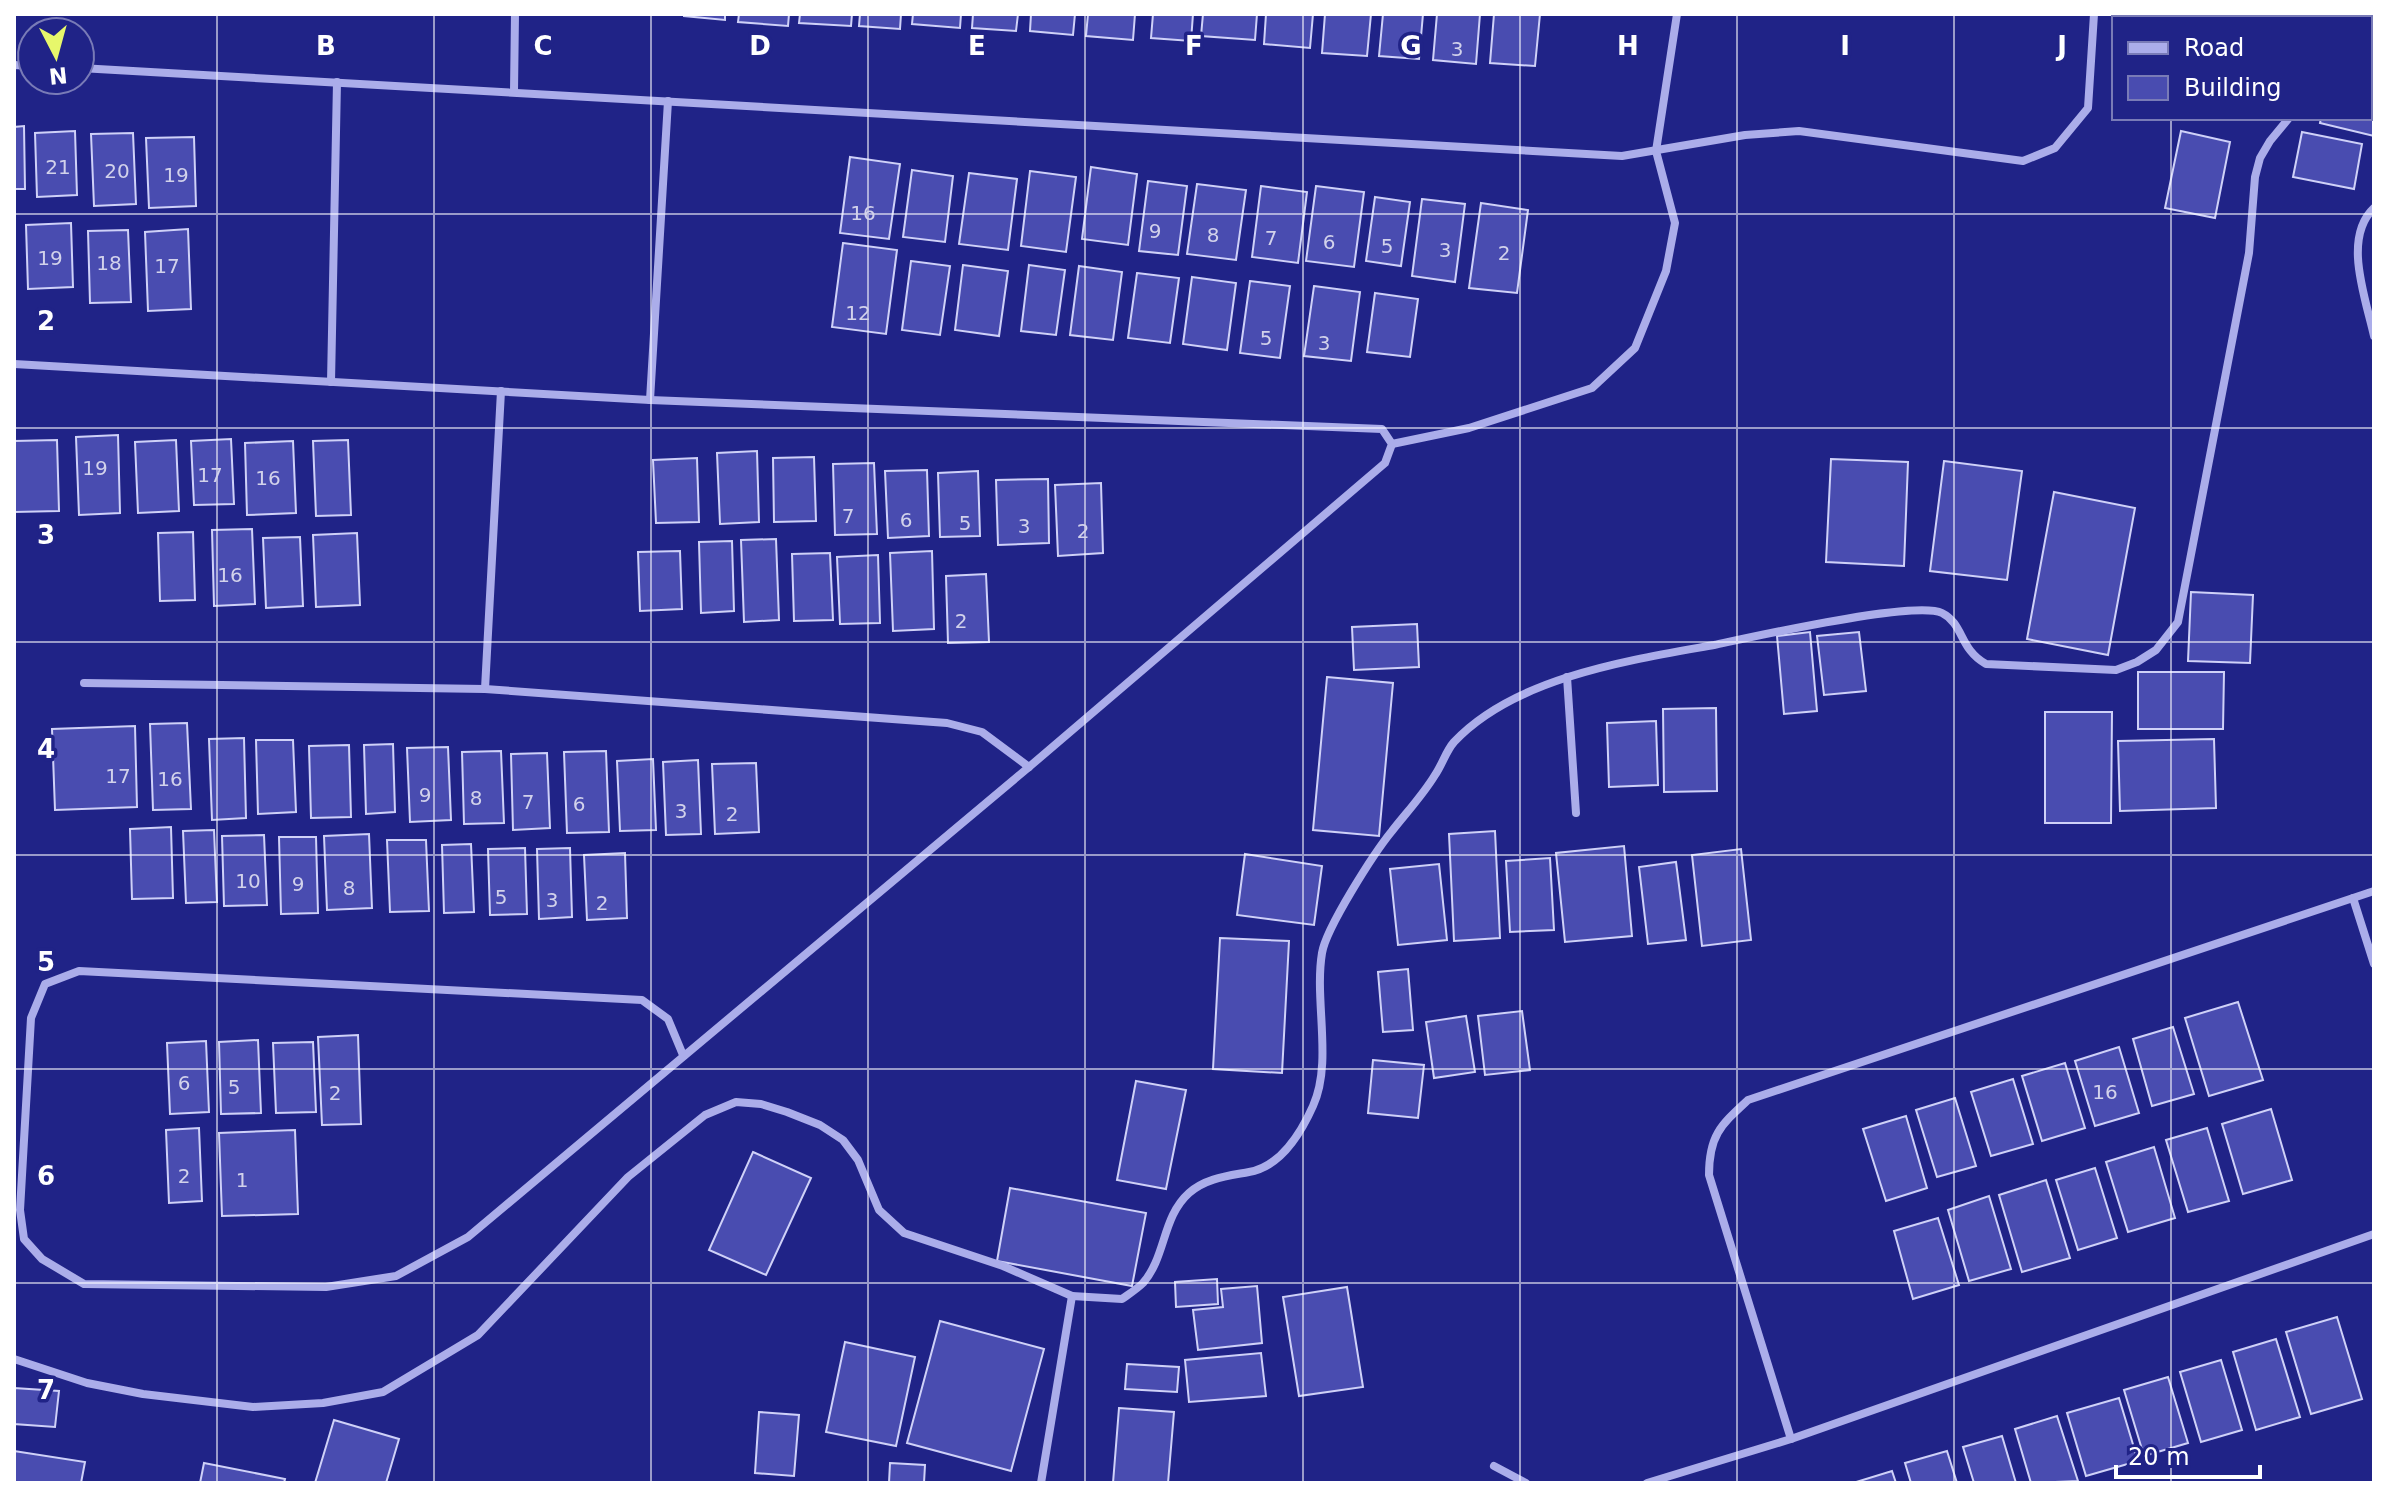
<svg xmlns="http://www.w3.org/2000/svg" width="2388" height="1497" font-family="'DejaVu Sans',sans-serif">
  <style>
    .building { fill: #494cb0; stroke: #cfd1f8; stroke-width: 2 }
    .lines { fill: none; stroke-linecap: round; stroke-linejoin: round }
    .street { stroke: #abadea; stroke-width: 8 }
    .grid { fill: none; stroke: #fff; stroke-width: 2; stroke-opacity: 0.55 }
    .labels { text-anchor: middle; stroke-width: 7; stroke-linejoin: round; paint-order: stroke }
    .number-label { font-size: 20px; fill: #d2d2eb }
    .grid-label { font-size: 26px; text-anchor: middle; font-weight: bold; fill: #fff; stroke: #202387; stroke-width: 7; stroke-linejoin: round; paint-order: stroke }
  </style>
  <rect width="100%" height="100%" fill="#202387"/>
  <g class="building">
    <polygon points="684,14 725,14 725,20 684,16"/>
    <polygon points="739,14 789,14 788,26 738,22"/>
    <polygon points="800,14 852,14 851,26 799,23"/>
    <polygon points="860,14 901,14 900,29 859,26"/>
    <polygon points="913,14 961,14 960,28 912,24"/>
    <polygon points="973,14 1018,14 1016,31 972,28"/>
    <polygon points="1031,14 1075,14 1073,35 1030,31"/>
    <polygon points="1088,14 1135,14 1133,40 1086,36"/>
    <polygon points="1153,14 1193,14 1191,41 1151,38"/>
    <polygon points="1203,14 1257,14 1255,40 1201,36"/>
    <polygon points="1266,14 1313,14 1310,48 1264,44"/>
    <polygon points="1325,14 1371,14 1367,56 1322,53"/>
    <polygon points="1383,14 1423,14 1419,59 1379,56"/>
    <polygon points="1437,14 1480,14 1476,64 1433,60"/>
    <polygon points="1494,14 1540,14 1535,66 1490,63"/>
    <polygon points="2343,14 2374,14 2374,43 2370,42 2370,18 2341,18"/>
    <polygon points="2370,55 2374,56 2374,136 2320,123 2321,118 2370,118"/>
    <polygon points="24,126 25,189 14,189 14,127"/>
    <polygon points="75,131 77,195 37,197 35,133"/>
    <polygon points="2181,131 2230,142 2215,218 2165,208"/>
    <polygon points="2302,132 2362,144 2354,189 2293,177"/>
    <polygon points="133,133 136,204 94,206 91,134"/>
    <polygon points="194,137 196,206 149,208 146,138"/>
    <polygon points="850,157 900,164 889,239 840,233"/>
    <polygon points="1091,167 1137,174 1128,245 1082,239"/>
    <polygon points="912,170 953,176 945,242 903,237"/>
    <polygon points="1030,171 1076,177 1066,252 1021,246"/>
    <polygon points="969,173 1017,179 1008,250 959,244"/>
    <polygon points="1148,181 1187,186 1178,255 1139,251"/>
    <polygon points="1197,184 1246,190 1236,260 1187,254"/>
    <polygon points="1261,186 1307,192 1298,263 1252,257"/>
    <polygon points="1316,186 1364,192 1354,267 1306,261"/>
    <polygon points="1375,197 1410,202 1401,266 1366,261"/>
    <polygon points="1422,199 1465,204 1455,282 1412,276"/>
    <polygon points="1481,203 1528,210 1517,293 1469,288"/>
    <polygon points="71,223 73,287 28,289 26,225"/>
    <polygon points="188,229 191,309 148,311 145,232"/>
    <polygon points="128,230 131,302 90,303 88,231"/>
    <polygon points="843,243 897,250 886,334 832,327"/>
    <polygon points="911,261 950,266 940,335 902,330"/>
    <polygon points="963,265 1008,271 999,336 955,330"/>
    <polygon points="1029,265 1065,270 1056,335 1021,331"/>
    <polygon points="1079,266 1122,272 1113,340 1070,335"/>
    <polygon points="1137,273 1179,278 1170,343 1128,338"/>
    <polygon points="1192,277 1236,283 1227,350 1183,344"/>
    <polygon points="1250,281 1290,286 1280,358 1240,353"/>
    <polygon points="1314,286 1360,292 1351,361 1304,356"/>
    <polygon points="1375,293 1418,299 1410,357 1367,352"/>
    <polygon points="118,435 120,513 79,515 76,437"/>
    <polygon points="231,439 234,504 194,505 191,441"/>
    <polygon points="57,440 59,511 14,512 14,441"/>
    <polygon points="176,440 179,511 138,513 135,442"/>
    <polygon points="348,440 351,515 316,516 313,441"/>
    <polygon points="293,441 296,513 247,515 245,443"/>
    <polygon points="757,451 759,522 720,524 717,453"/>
    <polygon points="814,457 816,521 774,522 773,458"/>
    <polygon points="697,458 699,522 656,523 653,460"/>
    <polygon points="1831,459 1908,462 1904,566 1826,562"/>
    <polygon points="1944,461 2022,471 2007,580 1930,571"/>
    <polygon points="874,463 877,534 835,535 833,464"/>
    <polygon points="927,470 929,536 888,538 885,471"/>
    <polygon points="978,471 980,536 940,537 938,473"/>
    <polygon points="1048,479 1049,543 998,545 996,480"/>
    <polygon points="1101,483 1103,553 1058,556 1055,485"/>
    <polygon points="2054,492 2135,508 2108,655 2027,639"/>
    <polygon points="252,529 255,604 214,606 212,530"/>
    <polygon points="193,532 195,600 160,601 158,533"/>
    <polygon points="357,533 360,605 316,607 313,535"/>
    <polygon points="300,537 303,606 266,608 263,538"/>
    <polygon points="776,539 779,620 744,622 741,540"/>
    <polygon points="732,541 734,611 701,613 699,542"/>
    <polygon points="680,551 682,609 640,611 638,552"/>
    <polygon points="932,551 934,629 893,631 890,553"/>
    <polygon points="830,553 833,620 794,621 792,554"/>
    <polygon points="878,555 880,623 840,624 837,557"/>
    <polygon points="986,574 989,642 948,643 946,576"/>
    <polygon points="2191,592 2253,595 2250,663 2188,661"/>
    <polygon points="1417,624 1419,667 1354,670 1352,627"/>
    <polygon points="1810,632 1817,711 1784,714 1777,636"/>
    <polygon points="1859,632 1866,691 1824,695 1817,636"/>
    <polygon points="2138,672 2224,672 2223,729 2138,729"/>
    <polygon points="1327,677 1393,683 1379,836 1313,830"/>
    <polygon points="1716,708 1717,791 1664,792 1663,709"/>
    <polygon points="2045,712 2112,712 2111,823 2045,823"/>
    <polygon points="1656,721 1658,785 1609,787 1607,723"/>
    <polygon points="187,723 191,809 153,810 150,724"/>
    <polygon points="135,726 137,807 55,810 52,729"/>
    <polygon points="244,738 246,818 212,820 209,739"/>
    <polygon points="2214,739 2216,808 2120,811 2118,741"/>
    <polygon points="256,740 293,740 296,812 258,814"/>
    <polygon points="393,744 395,812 366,814 364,745"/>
    <polygon points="349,745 351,817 311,818 309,746"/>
    <polygon points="448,747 451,820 410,822 407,748"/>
    <polygon points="501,751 504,823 464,824 462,752"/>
    <polygon points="606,751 609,832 567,833 564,752"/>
    <polygon points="547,753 550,828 513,830 511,754"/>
    <polygon points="653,759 656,830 620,831 617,761"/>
    <polygon points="698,760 701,834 666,835 663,762"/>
    <polygon points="756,763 759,832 715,834 712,764"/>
    <polygon points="171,827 173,898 132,899 130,829"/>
    <polygon points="214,830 217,902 186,903 183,831"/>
    <polygon points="1495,831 1500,938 1454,941 1449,834"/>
    <polygon points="369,834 372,908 327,910 324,836"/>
    <polygon points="264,835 267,905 224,906 222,836"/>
    <polygon points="279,837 316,837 318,913 281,914"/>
    <polygon points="387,840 426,840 429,911 390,912"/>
    <polygon points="471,844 474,912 444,913 442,845"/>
    <polygon points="1624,846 1632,936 1565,942 1556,853"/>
    <polygon points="525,848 527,914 490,915 488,849"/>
    <polygon points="570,848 572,917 539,919 537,849"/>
    <polygon points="1741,849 1751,940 1702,946 1692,855"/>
    <polygon points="625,853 627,918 587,920 584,855"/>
    <polygon points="1245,854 1322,866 1314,925 1237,915"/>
    <polygon points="1550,858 1554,930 1510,932 1506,861"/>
    <polygon points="1676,862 1686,940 1648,944 1639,867"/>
    <polygon points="1439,864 1447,940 1398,945 1390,869"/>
    <polygon points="1220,938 1289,941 1282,1073 1213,1069"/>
    <polygon points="1408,969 1413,1030 1383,1032 1378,972"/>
    <polygon points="2238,1002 2263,1080 2209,1096 2185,1018"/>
    <polygon points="1522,1011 1530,1070 1485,1075 1478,1016"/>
    <polygon points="1466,1016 1475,1072 1434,1078 1426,1022"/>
    <polygon points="2173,1027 2194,1094 2152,1106 2133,1039"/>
    <polygon points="358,1035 361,1124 322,1125 318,1037"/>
    <polygon points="258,1040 261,1113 221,1114 219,1042"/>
    <polygon points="206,1041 209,1112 170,1114 167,1043"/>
    <polygon points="313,1042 316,1112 276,1113 273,1043"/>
    <polygon points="2119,1047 2139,1113 2095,1126 2075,1061"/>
    <polygon points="1373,1060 1424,1065 1418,1118 1368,1113"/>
    <polygon points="2065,1063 2085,1128 2042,1141 2022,1076"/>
    <polygon points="2013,1079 2033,1144 1991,1156 1971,1092"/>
    <polygon points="1136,1081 1186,1090 1166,1189 1117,1180"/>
    <polygon points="1955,1098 1976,1166 1937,1177 1916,1110"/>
    <polygon points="2271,1109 2292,1180 2243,1194 2222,1124"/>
    <polygon points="1906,1116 1927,1188 1886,1201 1863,1129"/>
    <polygon points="199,1128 202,1201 169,1203 166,1130"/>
    <polygon points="2207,1128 2229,1201 2188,1212 2166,1140"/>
    <polygon points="295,1130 298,1214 222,1216 219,1133"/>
    <polygon points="2154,1147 2175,1218 2128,1232 2106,1162"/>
    <polygon points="753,1152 811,1178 766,1275 709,1250"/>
    <polygon points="2095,1168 2117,1238 2078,1250 2056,1180"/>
    <polygon points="2046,1180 2070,1258 2022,1272 1999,1195"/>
    <polygon points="1010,1188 1146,1213 1132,1286 997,1261"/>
    <polygon points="1989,1196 2011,1269 1969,1281 1948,1210"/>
    <polygon points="1938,1218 1959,1285 1913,1299 1894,1231"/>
    <polygon points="1217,1279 1218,1304 1176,1307 1175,1282"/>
    <polygon points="1257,1286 1262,1343 1198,1350 1193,1310 1223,1307 1221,1289"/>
    <polygon points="1347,1287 1363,1387 1299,1396 1283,1297"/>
    <polygon points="2337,1317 2362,1399 2311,1414 2286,1332"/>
    <polygon points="940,1321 1044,1349 1011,1471 907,1443"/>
    <polygon points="2276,1339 2300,1417 2256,1430 2233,1352"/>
    <polygon points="845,1342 915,1357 896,1446 826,1432"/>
    <polygon points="1261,1353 1266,1396 1189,1402 1185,1360"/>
    <polygon points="2221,1360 2242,1430 2201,1442 2180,1372"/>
    <polygon points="1127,1364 1179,1367 1177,1392 1125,1389"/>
    <polygon points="2168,1377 2188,1443 2144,1456 2124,1390"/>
    <polygon points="14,1388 59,1391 55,1427 14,1424"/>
    <polygon points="2119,1398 2138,1461 2086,1476 2067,1413"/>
    <polygon points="1119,1408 1174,1412 1168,1483 1113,1483"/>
    <polygon points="759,1412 799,1415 794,1476 755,1473"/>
    <polygon points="2057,1416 2078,1481 2031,1483 2015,1429"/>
    <polygon points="334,1420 399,1439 386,1483 315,1483"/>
    <polygon points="2002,1436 2016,1483 1974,1483 1963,1447"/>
    <polygon points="14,1451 85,1462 81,1483 14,1483"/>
    <polygon points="1947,1451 1957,1483 1911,1483 1905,1463"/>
    <polygon points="204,1463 285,1479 284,1483 200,1483"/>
    <polygon points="890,1463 925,1465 924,1483 889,1483"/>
    <polygon points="1892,1471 1896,1483 1853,1483"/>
  </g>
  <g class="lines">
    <g class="street">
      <polyline points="2325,18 2326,14"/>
      <polyline points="14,65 32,66"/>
      <polyline points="80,68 1622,156 1745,135 1799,131 2023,161 2055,148 2088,108 2094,14"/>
      <polyline points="514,91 515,14"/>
      <path d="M2374,208C2342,238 2366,299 2374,336"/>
      <polyline points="14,364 650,400 1382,429 1392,444 1385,463 1029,767 468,1237 396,1276 326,1287 84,1284 42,1259 24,1239 20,1210 31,1018 45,984 79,971 642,1000 668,1019 683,1055"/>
      <polyline points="331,382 337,82"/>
      <polyline points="650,400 668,101"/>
      <polyline points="1392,444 1469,428 1592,388 1635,348 1666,271 1675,223 1656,151 1677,14"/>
      <polyline points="1567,677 1576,813"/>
      <polyline points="84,683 485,689 947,723 982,732 1029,767"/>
      <polyline points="485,689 501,391"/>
      <polyline points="2353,898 2374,964"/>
      <polyline points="14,1359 87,1383 143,1394 253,1407 323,1403 383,1392 478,1335 628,1177 705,1115 736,1102 761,1104 787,1112 820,1125 843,1140 858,1160 879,1210 904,1233 1003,1266 1072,1296"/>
      <path d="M1791,1439L1709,1175C1709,1135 1721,1125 1748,1100L2374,891"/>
      <polyline points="1494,1466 1526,1483"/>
      <path d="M1041,1483L1072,1296L1122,1299C1129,1294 1137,1289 1143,1283C1166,1257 1162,1217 1189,1193C1206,1178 1228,1176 1249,1172C1280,1167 1301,1133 1313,1106C1333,1062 1314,1001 1322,953C1326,928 1374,853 1392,831C1406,813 1423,795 1435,775C1442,765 1446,751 1454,742C1515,677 1630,660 1714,645C1752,637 1915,600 1942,613C1964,624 1959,649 1986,664L2116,670L2137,662L2156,650L2178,622L2249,253L2255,177L2260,158L2270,141L2289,118"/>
      <polyline points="1647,1483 1791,1439 2374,1234"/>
    </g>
  </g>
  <path class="grid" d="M217,14V1483M434,14V1483M651,14V1483M868,14V1483M1085,14V1483M1303,14V1483M1520,14V1483M1737,14V1483M1954,14V1483M2171,14V18M2171,118V1483M14,214H2374M14,428H2374M14,642H2374M14,855H2374M14,1069H2374M14,1283H2374"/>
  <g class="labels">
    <g class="number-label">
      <text x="1457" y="56">3</text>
      <text x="58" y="174">21</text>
      <text x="117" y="178">20</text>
      <text x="176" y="182">19</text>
      <text x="863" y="220">16</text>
      <text x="1155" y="238">9</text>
      <text x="1213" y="242">8</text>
      <text x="1271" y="245">7</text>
      <text x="1329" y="249">6</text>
      <text x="1387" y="253">5</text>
      <text x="1445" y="257">3</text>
      <text x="1504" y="260">2</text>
      <text x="50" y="265">19</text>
      <text x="109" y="270">18</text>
      <text x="167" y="273">17</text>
      <text x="858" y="320">12</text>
      <text x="1266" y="345">5</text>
      <text x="1324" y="350">3</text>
      <text x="95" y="475">19</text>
      <text x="210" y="482">17</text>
      <text x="268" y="485">16</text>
      <text x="848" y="523">7</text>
      <text x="906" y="527">6</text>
      <text x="965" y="530">5</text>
      <text x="1024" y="533">3</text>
      <text x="1083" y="538">2</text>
      <text x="230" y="582">16</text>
      <text x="961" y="628">2</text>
      <text x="118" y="783">17</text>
      <text x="170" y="786">16</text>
      <text x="425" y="802">9</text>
      <text x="476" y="805">8</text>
      <text x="528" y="809">7</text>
      <text x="579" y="811">6</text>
      <text x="681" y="818">3</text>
      <text x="732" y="821">2</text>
      <text x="248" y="888">10</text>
      <text x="298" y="891">9</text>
      <text x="349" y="895">8</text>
      <text x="501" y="904">5</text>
      <text x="552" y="907">3</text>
      <text x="602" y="910">2</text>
      <text x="184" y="1090">6</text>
      <text x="234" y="1094">5</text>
      <text x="2105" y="1099">16</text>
      <text x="335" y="1100">2</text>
      <text x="184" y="1183">2</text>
      <text x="242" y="1187">1</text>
    </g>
  </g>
  <g class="grid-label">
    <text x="326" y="55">B</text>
    <text x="543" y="55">C</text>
    <text x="760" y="55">D</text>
    <text x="977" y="55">E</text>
    <text x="1194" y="55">F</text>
    <text x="1411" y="55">G</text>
    <text x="1628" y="55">H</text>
    <text x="1845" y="55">I</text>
    <text x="2062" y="55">J</text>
    <text x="46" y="330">2</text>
    <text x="46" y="544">3</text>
    <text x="46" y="758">4</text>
    <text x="46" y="971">5</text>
    <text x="46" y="1185">6</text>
    <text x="46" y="1399">7</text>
  </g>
  <rect width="2388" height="1497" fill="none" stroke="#ffffff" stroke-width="32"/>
  <rect x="2112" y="16" width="260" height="104" fill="#202387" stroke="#797bb7" stroke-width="2"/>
  <rect x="2128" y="42" width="40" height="12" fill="#abadea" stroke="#797bb7" stroke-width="2"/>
  <text x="2184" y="56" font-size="24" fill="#ffffff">Road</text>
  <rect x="2128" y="76" width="40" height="24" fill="#494cb0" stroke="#797bb7" stroke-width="2"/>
  <text x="2184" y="96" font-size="24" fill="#ffffff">Building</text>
  <g transform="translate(56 56) rotate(174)"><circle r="38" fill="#202387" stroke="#797bb7" stroke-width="2"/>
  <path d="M0-6L14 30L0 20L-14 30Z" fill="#e7f76b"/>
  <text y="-12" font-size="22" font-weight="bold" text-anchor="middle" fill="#ffffff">N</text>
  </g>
  <path d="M2116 1465v12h144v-12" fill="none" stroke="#ffffff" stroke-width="4"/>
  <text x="2128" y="1465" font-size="24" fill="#ffffff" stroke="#202387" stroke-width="6" paint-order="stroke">20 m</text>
</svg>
